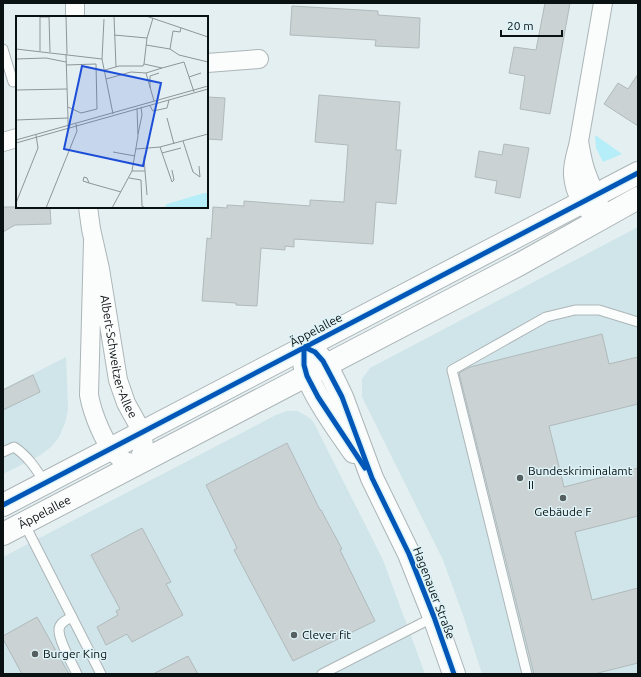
<svg xmlns="http://www.w3.org/2000/svg" width="641" height="677" font-family="Ubuntu,sans-serif">
  <style>
    .built { fill: #d0e5e9 }
    .green { fill: #b5eef8 }
    .building { fill: #cad2d4; stroke: #b0b9bb }
    .lines { fill: none; stroke-linecap: round; stroke-linejoin: round }
    .lane-casing { stroke: #acb5b7; stroke-width: 11 }
    .street-casing { stroke: #acb5b7; stroke-width: 20 }
    .secondary-casing { stroke: #acb5b7; stroke-width: 24 }
    .lane { stroke: #fbfdfd; stroke-width: 9 }
    .street { stroke: #fbfdfd; stroke-width: 18 }
    .secondary { stroke: #fbfdfd; stroke-width: 22 }
    .cycleway-casing { stroke: #def3f7; stroke-width: 8 }
    .cycleway { stroke: #0057b8; stroke-width: 5 }
    .poi-dot { fill: #565f60; stroke: #def3f7; stroke-width: 1.5 }
    .labels { text-anchor: middle; stroke-width: 3; stroke-linejoin: round; paint-order: stroke }
    .street-label { font-size: 12px; fill: #0a1112; stroke: #def3f7 }
    .poi-label { font-size: 12px; fill: #0a1112; stroke: #def3f7; text-anchor: start }
    .inset-road { fill: none; stroke: #8d9698; stroke-width: 1 }
    .view { fill: #1d4ed8; fill-opacity: 0.15; stroke: #1d4ed8; stroke-width: 2 }
    .inset-edge { fill: none; stroke: #0a1112; stroke-width: 2 }
  </style>
  <rect width="100%" height="100%" fill="#e4eff1"/>
  <g class="built">
    <polygon points="638,227 638,674 482,674 464,618 443,560 362,397 362,379 370,368"/>
    <polygon points="66,357 68,409 65,423 59,437 51,447 39,456 3,474 3,389"/>
    <polygon points="287,411 297,411 305,415 312,420 317,429 383,560 425,674 3,674 3,557 276,415"/>
  </g>
  <polygon class="green" points="595,135 622,154 603,162 596,148"/>
  <g class="building">
    <polygon points="545,3 570,3 550,114 520,109 525,76 509,73 514,47 536,50"/>
    <polygon points="292,6 378,11 378,15 420,18 419,48 375,46 376,40 290,35"/>
    <polygon points="638,74 638,126 604,104 618,83 628,89"/>
    <polygon points="319,95 400,102 396,150 401,150 396,204 376,202 373,244 294,239 294,247 285,246 285,250 261,248 257,306 236,305 236,303 202,301 207,238 211,239 213,207 227,208 227,205 244,206 244,201 310,206 310,200 344,202 348,145 315,142"/>
    <polygon points="207,97 225,98 222,140 207,139"/>
    <polygon points="504,144 529,148 520,198 495,193 497,181 475,177 479,151 502,155"/>
    <polygon points="3,207 50,207 51,224 15,225 3,232"/>
    <polygon points="602,334 609,364 638,357 638,404 549,426 564,487 638,468 638,516 575,532 592,600 638,588 638,663 594,674 534,674 459,373 470,367"/>
    <polygon points="33,375 40,392 3,410 3,390"/>
    <polygon points="287,443 320,510 321,510 342,549 340,550 375,621 293,661 234,550 237,548 206,485"/>
    <polygon points="142,528 171,582 166,584 183,615 132,642 127,634 106,645 97,627 118,615 116,611 120,609 91,555"/>
    <polygon points="37,617 69,674 22,674 3,639 3,636"/>
    <polygon points="188,656 198,674 153,674"/>
  </g>
  <g class="lines">
    <g class="lane-casing">
      <g id="lane">
        <polyline points="3,49 13,82"/>
        <path d="M3,452L14,447C28,456 36,469 45,483"/>
        <polyline points="24,523 101,674"/>
        <path d="M72,617C66,620 59,623 59,630C59,642 72,663 77,674"/>
        <polyline points="322,674 434,617"/>
        <polyline points="527,674 452,370 546,317 575,310 599,310 638,322"/>
      </g>
    </g>
    <g class="street-casing">
      <g id="street">
        <polyline points="75,3 75,17"/>
        <polyline points="207,63 259,59"/>
        <path d="M579,141C581,153 583,166 588,177C593,192 602,202 600,218C584,213 574,191 573,175C572,164 577,152 579,141L603,3"/>
        <polyline points="3,142 17,138"/>
        <path id="s1" d="M88,207L91,229L100,269L118,380L126,403L142,432L143,438L144,446L137,465C131,463 125,462 120,458C105,448 92,412 89,395L93,241"/>
      </g>
    </g>
    <g class="secondary-casing">
      <g id="secondary">
        <polyline points="317,354 327,366 342,397 372,478 409,554 434,617 454,674"/>
        <path d="M304,362C306,386 340,432 354,452"/>
        <polyline points="3,505 638,173"/>
        <path id="s2" d="M3,534L520,264L638,198"/>
      </g>
    </g>
    <use href="#lane" class="lane"/>
    <use href="#street" class="street"/>
    <use href="#secondary" class="secondary"/>
    <g class="cycleway-casing">
      <g id="cycleway">
        <polyline points="304,347 315,352 323,361 342,397 372,478 409,554 434,617 454,674"/>
        <polyline points="304,347 304,365 307,376 318,397 365,468"/>
        <polyline points="3,505 638,173"/>
      </g>
    </g>
    <use href="#cycleway" class="cycleway"/>
  </g>
  <g class="poi-dot">
    <circle cx="520" cy="478" r="4"/>
    <circle cx="563" cy="498" r="4"/>
    <circle cx="294" cy="635" r="4"/>
    <circle cx="35" cy="654" r="4"/>
  </g>
  <g class="labels">
    <g class="street-label">
      <text transform="translate(316 330) rotate(-28)" y="4">Äppelallee</text>
      <text dy="4" stroke="none"><textPath href="#s1" startOffset="153">Albert-Schweitzer-Allee</textPath></text>
      <text dy="4" stroke="none"><textPath href="#s2" startOffset="47">Äppelallee</textPath></text>
      <text transform="translate(434 593) rotate(69)" y="4">Hagenauer Straße</text>
    </g>
    <g class="poi-label">
      <text x="528" y="475">Bundeskriminalamt<tspan x="528" dy="14">II</tspan></text>
      <text x="563" y="516" text-anchor="middle">Gebäude F</text>
      <text x="302" y="639">Clever fit</text>
      <text x="43" y="658">Burger King</text>
    </g>
  </g>
  <g transform="translate(16 16)">
    <rect width="192" height="192" fill="#e4eff1"/>
    <path d="M188,177H192V192H148L151,188Z" fill="#b5eef8"/>
    <path class="inset-road" d="M50,0L51,38M98,0L100,51M130,0L192,21M24,1H33L34,36M88,3L86,43L97,98M131,22L137,2M130,29L154,33L157,15L164,16L165,12M0,33L86,43M154,33L163,39L192,46M24,35V0M50,38L52,102M0,43L30,42L50,46M128,48L146,52L168,46L178,76M50,49L80,48L81,93L65,97L52,91M89,54L103,50H127L128,48L131,22L98,19M130,57L138,85M173,61L185,57M90,63L115,56L130,57L146,52M134,72V60L143,57M0,74L51,73M134,90L137,95L151,92L153,84M151,102L158,128M0,104L52,102V111M122,118L126,99L125,91M0,124L192,70M167,125L177,156L184,161L183,150M0,127L192,73M144,131L156,166M120,133L144,131L192,118M97,136L119,140M146,137L165,132M128,140L129,155M116,155H129L131,179M113,162L125,164L126,190L129,192M156,166L158,164L156,154M73,167L67,165L68,161L71,162L73,167L105,176M0,187L22,132L20,119M30,192L61,115L60,108M96,192L116,155L122,120L121,92"/>
    <path class="view" d="M66,50L145,67L127,150L48,133Z"/>
    <rect width="192" height="192" class="inset-edge"/>
  </g>
  <rect width="641" height="677" fill="none" stroke="#0a1112" stroke-width="8"/>
  <path d="M501 30v6h61v-6" fill="none" stroke="#0a1112" stroke-width="2"/>
  <text x="507" y="30" font-size="12" fill="#0a1112" stroke="#def3f7" stroke-width="3" paint-order="stroke">20 m</text>
</svg>
